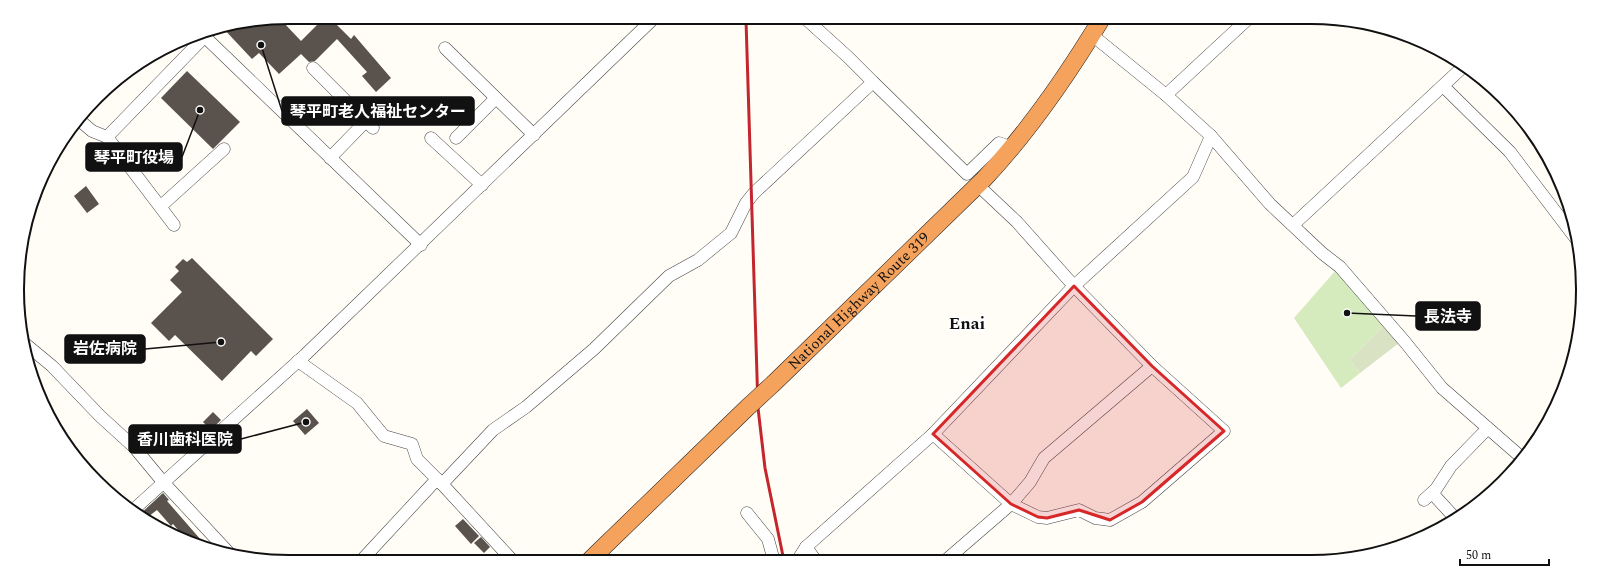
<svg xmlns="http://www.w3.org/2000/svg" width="1600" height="579" font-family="Spectral,'Noto Sans JP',serif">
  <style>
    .green { fill: #d5ebbd }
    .cemetery { fill: #d9e3c4 }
    .building { fill: #5a524d }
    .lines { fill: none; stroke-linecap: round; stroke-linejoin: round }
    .minor-casing { stroke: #444; stroke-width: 13 }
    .highway-casing { stroke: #222; stroke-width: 18 }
    .minor { stroke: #fff; stroke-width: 12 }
    .highway { stroke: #f5a25d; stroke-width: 17 }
    .rail { stroke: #c4262e; stroke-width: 3 }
    .highway-bridge-casing { stroke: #222; stroke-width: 18; stroke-linecap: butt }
    .highway-bridge { stroke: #f5a25d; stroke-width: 17 }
    .marked { fill: #d62828; fill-opacity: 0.2; stroke: #d62828; stroke-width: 3; stroke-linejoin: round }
    .labels { text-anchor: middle; stroke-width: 4; stroke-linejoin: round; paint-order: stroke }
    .street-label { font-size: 15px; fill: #111; stroke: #fff }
    .quarter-label { font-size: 17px; font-weight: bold; fill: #111; stroke: #fff }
    .rim { fill: none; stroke: #111; stroke-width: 2 }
    .leader { fill: none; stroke: #111; stroke-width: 1.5 }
    .callout-dot { fill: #111; stroke: #fff; stroke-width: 1.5 }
    .callout { fill: #111; stroke: #111; stroke-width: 1.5 }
    .callout-label { font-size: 16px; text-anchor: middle; font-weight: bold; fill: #fff }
  </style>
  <rect width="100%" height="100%" fill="#fffdf5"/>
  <polygon class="green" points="1336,270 1384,325 1350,359 1360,373 1341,388 1294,318"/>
  <polygon class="cemetery" points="1384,325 1399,343 1360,373 1350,359"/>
  <g class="building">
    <polygon points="237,22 283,22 301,41 320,22 334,22 351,39 354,35 391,78 376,92 362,76 367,72 337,39 315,61 309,62 301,54 279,74 259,53 252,59 222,27"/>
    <polygon points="187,71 240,122 213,149 161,98"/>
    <polygon points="86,186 99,204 87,213 74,196"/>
    <polygon points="192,258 273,339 256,356 251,351 222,381 175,335 169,341 151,323 182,292 170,280 179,271 175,267 183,259 187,262"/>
    <polygon points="307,409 319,423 305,435 293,421"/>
    <polygon points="213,412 221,420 211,430 203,422"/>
    <polygon points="163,493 169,500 167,501 208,548 184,537 173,524 171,526 157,510 145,519 138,516"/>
    <polygon points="463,519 479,536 471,544 455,526"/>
    <polygon points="481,537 490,547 484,553 474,543"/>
  </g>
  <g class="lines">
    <g class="minor-casing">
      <g id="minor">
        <polyline points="1092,35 1166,95 1211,136 1270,204 1322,253 1340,267 1405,342 1442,388 1521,457"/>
        <polyline points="205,37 421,245"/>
        <polyline points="445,48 534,135"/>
        <polyline points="313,68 373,128"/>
        <polyline points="873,82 967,174 999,143 1013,148"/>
        <polyline points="1443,86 1510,152 1577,240"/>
        <polyline points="1166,95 1250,17"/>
        <polyline points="78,119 92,131 107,137 174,225"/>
        <polyline points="107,137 211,30"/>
        <polyline points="431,138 482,185"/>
        <polyline points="456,138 496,98"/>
        <polyline points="330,158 366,121"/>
        <polyline points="161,206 224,149"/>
        <polyline points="1293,225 1464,66"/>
        <polyline points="23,342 52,366 100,416 134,447 163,482 230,554"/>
        <polyline points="298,361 357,403 384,436 412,444 417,459 442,484"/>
        <polyline points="933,434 1011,504 1038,517 1047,518 1079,510 1095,518 1110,520 1142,502 1224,431 1152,366 1074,286 1017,222 983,190"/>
        <polyline points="1432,493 1455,518"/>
        <polyline points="1424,500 1436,489 1451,466 1487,429"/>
        <polyline points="132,511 305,355 652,20"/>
        <polyline points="747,513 768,539 774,561"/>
        <polyline points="806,547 816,561"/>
        <polyline points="513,561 442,484 493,430 526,407 594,349 669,276 698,260 731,233 746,203 754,193 873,82 848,57 806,19"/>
        <polyline points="797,561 806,547 933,434 1074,286 1193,177 1211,136"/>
        <polyline points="945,561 1011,504 1030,482 1044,458 1152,366"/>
        <polyline points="360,562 437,479"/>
      </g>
    </g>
    <g class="highway-casing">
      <g id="highway">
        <path id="s1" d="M774,383L984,179C1030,130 1067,76 1102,18"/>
        <polyline points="589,561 749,406"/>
      </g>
    </g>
    <use href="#minor" class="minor"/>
    <use href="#highway" class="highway"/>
    <polyline class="rail" points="746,20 758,408 765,468 784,561"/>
    <g class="highway-bridge-casing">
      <polyline id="highway-bridge" points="749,406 774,383"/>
    </g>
    <use href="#highway-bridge" class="highway-bridge"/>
  </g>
  <path class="marked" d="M1074,286L1152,366L1224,431L1142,502L1110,520L1079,510L1047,518L1038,517L1011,504L933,434Z"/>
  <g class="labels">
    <g class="street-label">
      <text dy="5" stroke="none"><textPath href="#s1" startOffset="118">National Highway Route 319</textPath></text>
    </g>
    <g class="quarter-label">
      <text x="967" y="329">Enai</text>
    </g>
  </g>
  <path d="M0 0H1600V579H0ZM289 24H1311A265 265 0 0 1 1576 289V290A265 265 0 0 1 1311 555H289A265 265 0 0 1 24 290V289A265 265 0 0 1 289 24Z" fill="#fff" fill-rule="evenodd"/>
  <path class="rim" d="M289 24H1311A265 265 0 0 1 1576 289V290A265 265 0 0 1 1311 555H289A265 265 0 0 1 24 290V289A265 265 0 0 1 289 24Z"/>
  <path class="leader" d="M261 45L282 111M200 110L182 157M1347 313L1416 316M221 342L145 349M306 422L241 439"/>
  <g class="callout-dot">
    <circle cx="261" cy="45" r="4"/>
    <circle cx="200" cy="110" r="4"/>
    <circle cx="1347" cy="313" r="4"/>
    <circle cx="221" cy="342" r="4"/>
    <circle cx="306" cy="422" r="4"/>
  </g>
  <g class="callout">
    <rect x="282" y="97" width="192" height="28" rx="4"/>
    <rect x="86" y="143" width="96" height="28" rx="4"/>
    <rect x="1416" y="302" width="64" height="28" rx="4"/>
    <rect x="65" y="335" width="80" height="28" rx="4"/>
    <rect x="129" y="425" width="112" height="28" rx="4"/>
  </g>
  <g class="callout-label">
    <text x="378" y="117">琴平町老人福祉センター</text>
    <text x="134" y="163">琴平町役場</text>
    <text x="1448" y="322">長法寺</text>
    <text x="105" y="354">岩佐病院</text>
    <text x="185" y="445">香川歯科医院</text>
  </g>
  <path d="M1460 559v6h89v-6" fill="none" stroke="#111111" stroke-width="2"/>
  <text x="1466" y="559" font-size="12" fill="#111111" stroke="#ffffff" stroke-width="3" paint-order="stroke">50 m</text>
</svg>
